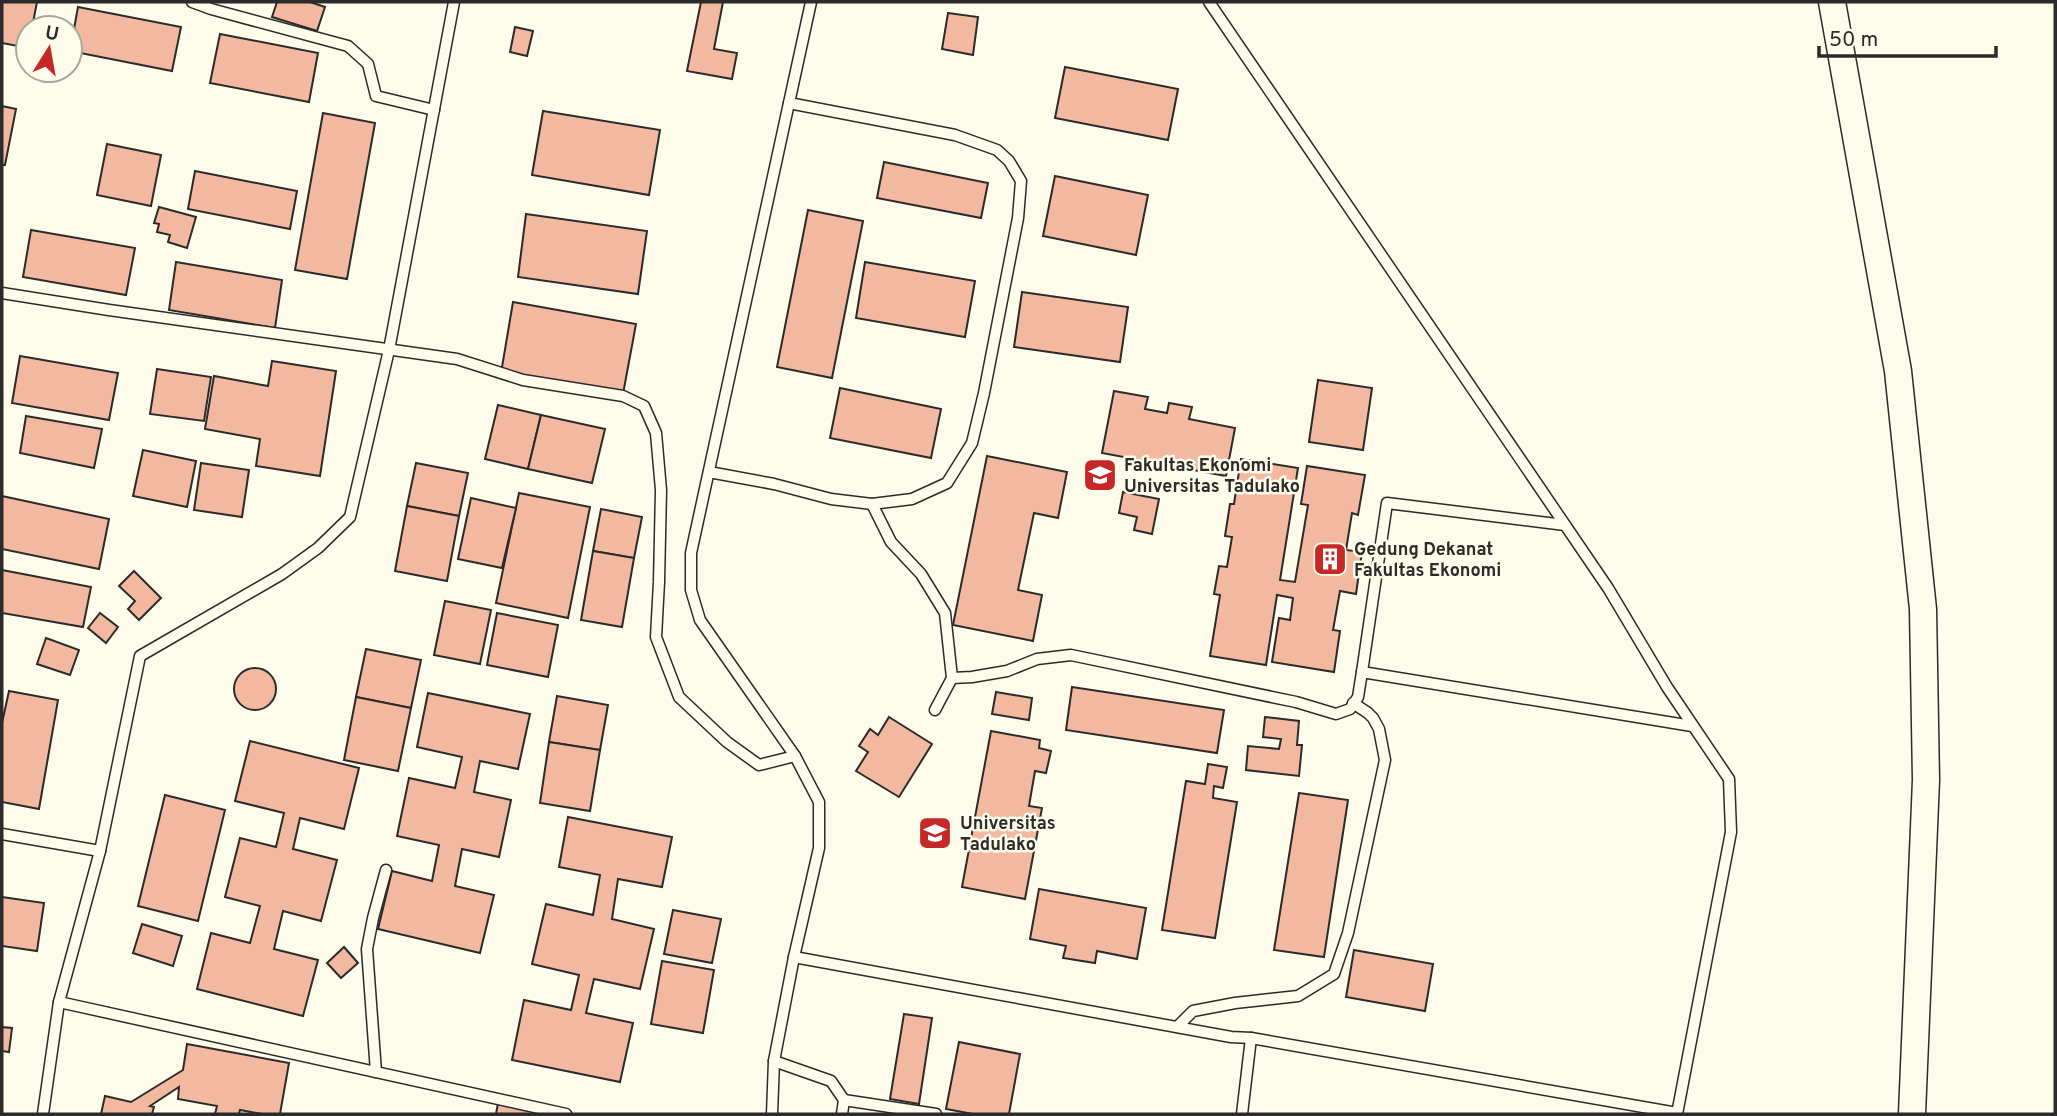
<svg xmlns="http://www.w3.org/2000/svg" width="2057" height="1116" font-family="Overpass,sans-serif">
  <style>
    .building { fill: #f2b8a0; stroke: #2b2b2b; stroke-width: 2 }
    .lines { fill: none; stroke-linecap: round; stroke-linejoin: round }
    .service-casing { stroke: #2b2b2b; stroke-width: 13 }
    .tertiary-casing { stroke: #2b2b2b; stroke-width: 29 }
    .service { stroke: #fdfbea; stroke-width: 10 }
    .tertiary { stroke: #fdfbea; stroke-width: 26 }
    .labels { text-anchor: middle; stroke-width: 5; stroke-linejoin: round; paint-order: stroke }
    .poi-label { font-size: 18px; font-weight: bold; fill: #2b2b2b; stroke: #fdfbea; text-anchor: start }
  </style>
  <rect width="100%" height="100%" fill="#fdfbea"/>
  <g class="building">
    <polygon points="2,2 37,2 32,28 28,28 28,48 2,43"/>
    <polygon points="277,2 310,2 325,7 317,31 272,17"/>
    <polygon points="701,2 723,2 714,49 737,53 732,79 687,71"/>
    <polygon points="78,7 181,27 172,71 70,51"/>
    <polygon points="948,13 978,17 973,55 942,49"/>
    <polygon points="515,27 533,31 527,56 510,52"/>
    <polygon points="220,34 318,53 309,102 210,83"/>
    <polygon points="1065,67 1178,89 1168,140 1055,118"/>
    <polygon points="2,106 16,109 5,165 2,165"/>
    <polygon points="543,111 660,130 649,195 532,175"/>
    <polygon points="323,113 375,123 347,279 295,270"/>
    <polygon points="107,144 161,155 151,206 97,195"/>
    <polygon points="884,162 988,183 981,218 877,198"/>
    <polygon points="195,171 297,191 290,229 188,209"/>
    <polygon points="1055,176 1148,195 1136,255 1043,236"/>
    <polygon points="159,207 196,217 187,248 168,242 170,235 157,232 159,224 154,223"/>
    <polygon points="808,210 863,221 832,378 777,367"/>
    <polygon points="526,214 647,231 638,294 518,277"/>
    <polygon points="31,230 135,248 126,295 23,277"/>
    <polygon points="176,262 282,280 275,328 169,310"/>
    <polygon points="865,262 975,281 965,337 856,318"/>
    <polygon points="1022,292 1128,307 1120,362 1014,347"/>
    <polygon points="513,302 636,324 623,394 501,373"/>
    <polygon points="20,356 118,373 109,420 12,403"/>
    <polygon points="272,361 336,371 320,476 256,466 260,439 205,429 214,376 268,386"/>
    <polygon points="157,369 211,377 204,421 150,414"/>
    <polygon points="1318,380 1372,388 1363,450 1309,442"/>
    <polygon points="840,388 941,409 931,458 830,438"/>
    <polygon points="1114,391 1148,397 1145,409 1167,413 1169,403 1192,407 1189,419 1235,428 1226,476 1102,453"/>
    <polygon points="498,405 541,415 528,469 485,459"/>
    <polygon points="541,415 605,429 592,483 528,469"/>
    <polygon points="26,416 102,429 94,468 20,453"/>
    <polygon points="143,450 196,461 187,507 133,496"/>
    <polygon points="987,456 1067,472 1058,518 1034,513 1018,590 1042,595 1033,641 953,625"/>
    <polygon points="1241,459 1298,468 1280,580 1295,582 1308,505 1301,504 1307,466 1365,475 1358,515 1352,513 1346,550 1362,552 1356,594 1340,591 1333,630 1340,631 1334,672 1272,662 1279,618 1290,620 1293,598 1277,595 1266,665 1210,656 1220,595 1214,594 1219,566 1227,567 1232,537 1225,536 1230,504 1234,504"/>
    <polygon points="201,463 249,470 242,517 194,510"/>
    <polygon points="416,463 468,473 459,516 407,506"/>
    <polygon points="1123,492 1159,499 1152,534 1134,530 1137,517 1119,513"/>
    <polygon points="519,493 590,507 568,618 496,603"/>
    <polygon points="2,496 109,519 99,569 2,549"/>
    <polygon points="471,498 516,508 502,568 458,559"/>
    <polygon points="407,506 459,516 447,581 395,571"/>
    <polygon points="601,509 642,517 634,558 593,551"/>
    <polygon points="593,551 634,558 622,627 581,620"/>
    <polygon points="2,570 91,587 83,627 2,613"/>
    <polygon points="134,571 161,598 139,620 128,609 135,601 119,586"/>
    <polygon points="445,601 491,610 480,664 434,655"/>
    <polygon points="100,613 118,627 106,643 88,628"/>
    <polygon points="497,613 558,625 548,677 487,665"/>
    <polygon points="46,638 79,650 70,675 37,664"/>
    <polygon points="366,649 421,660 411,708 356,697"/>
    <circle cx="255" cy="689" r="21"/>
    <polygon points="1072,687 1224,710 1217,753 1066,730"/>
    <polygon points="9,691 58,700 39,809 2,802 2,723"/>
    <polygon points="996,692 1032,698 1029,720 992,714"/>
    <polygon points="428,693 530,714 518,769 480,761 474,792 511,800 499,857 462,849 455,886 494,895 480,953 378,929 392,871 432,881 439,845 397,836 409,778 455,788 462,757 417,747"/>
    <polygon points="557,696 608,705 600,750 549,742"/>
    <polygon points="356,697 411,708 398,771 344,760"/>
    <polygon points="889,717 932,744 899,797 856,771 868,752 859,746 870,729 878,735"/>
    <polygon points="1265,717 1299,721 1297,745 1302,745 1299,776 1246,770 1248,746 1279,749 1281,739 1263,737"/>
    <polygon points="991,731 1040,740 1039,748 1051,751 1046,773 1035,771 1029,806 1042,808 1025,899 962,887"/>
    <polygon points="250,741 359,768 344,829 300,818 293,849 337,860 321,921 283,911 274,949 318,960 303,1016 197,989 211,933 250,943 260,906 225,897 240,838 276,847 284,813 235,801"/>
    <polygon points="549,742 600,750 590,811 540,803"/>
    <polygon points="1208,764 1227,767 1223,788 1214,786 1213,798 1237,802 1215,938 1162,930 1186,781 1205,784"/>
    <polygon points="1299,793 1348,800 1324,957 1274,950"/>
    <polygon points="165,795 225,810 198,921 138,906"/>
    <polygon points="568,817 672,837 662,887 618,879 612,919 654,929 640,989 594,979 586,1013 633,1023 620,1082 512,1060 524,1000 571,1010 579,975 532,964 546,904 593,915 600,875 559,867"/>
    <polygon points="1039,889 1146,908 1137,959 1097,951 1095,963 1063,958 1066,946 1030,939"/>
    <polygon points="2,897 44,903 37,951 2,946"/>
    <polygon points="673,910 721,919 712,963 664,954"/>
    <polygon points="142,924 182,936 173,966 133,953"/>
    <polygon points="344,947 358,963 341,978 327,963"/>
    <polygon points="1354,950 1433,964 1425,1011 1346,997"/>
    <polygon points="662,961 714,970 703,1033 651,1024"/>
    <polygon points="904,1014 932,1018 919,1104 890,1099"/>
    <polygon points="2,1027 12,1028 9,1052 2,1051"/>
    <polygon points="959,1042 1020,1054 1009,1114 973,1114 946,1109"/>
    <polygon points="187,1044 289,1063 280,1114 262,1114 240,1110 239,1114 215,1114 217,1106 178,1099 179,1087 150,1106 154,1107 152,1114 101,1114 105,1096 131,1102 183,1070"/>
    <polygon points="498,1103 555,1114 496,1114"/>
  </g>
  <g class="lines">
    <g class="service-casing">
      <g id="service">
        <polyline points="192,2 211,9 348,46 368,64 376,96 434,110"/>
        <polyline points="1209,2 1608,588 1667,687 1729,779 1731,832 1677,1114"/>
        <polyline points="2,293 109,310 457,359 523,380 623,396 644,406 656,433 661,490 659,582 656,637 679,697 727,742 759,765 795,756"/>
        <polyline points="709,472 774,484 831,499 872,504 912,499 947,483 972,443 984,393 1018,218 1021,181 1009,161 997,150 955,135 789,103"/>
        <polyline points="872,504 891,542 921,574 945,613 952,678 935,710"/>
        <polyline points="1565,525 1387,503 1362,672 1692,726"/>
        <polyline points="952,678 972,677 1007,671 1037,659 1071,655 1296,702 1336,714 1350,709 1358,697 1362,672"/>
        <polyline points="2,834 100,851"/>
        <polyline points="794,957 1231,1037 1251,1038 1677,1113"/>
        <polyline points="59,1002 566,1114"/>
        <polyline points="1177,1027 1193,1011 1235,1003 1298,996 1334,974 1348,933 1385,760 1379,729 1373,718 1368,713 1353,703"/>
        <polyline points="774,1061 831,1081 844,1100 842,1114"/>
        <polyline points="376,1072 367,949 373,918 386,870"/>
        <polyline points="844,1100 936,1114"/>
        <polyline points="43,1114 59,1002 100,851 140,656 282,574 318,548 350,517 389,350 454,2"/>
        <polyline points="772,1114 774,1061 794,957 819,848 819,802 795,756 700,620 691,590 691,553 811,2"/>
        <polyline points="1242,1114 1251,1038"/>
      </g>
    </g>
    <g class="tertiary-casing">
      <polyline id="tertiary" points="1832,2 1898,371 1923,609 1926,780 1912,1114"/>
    </g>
    <use href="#service" class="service"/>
    <use href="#tertiary" class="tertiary"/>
  </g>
  <defs>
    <g id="university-square" transform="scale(1.75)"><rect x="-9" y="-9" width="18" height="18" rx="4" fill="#c62828" stroke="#fdfbea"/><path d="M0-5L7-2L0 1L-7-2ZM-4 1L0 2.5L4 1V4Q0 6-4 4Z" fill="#fff"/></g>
    <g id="building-square" transform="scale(1.75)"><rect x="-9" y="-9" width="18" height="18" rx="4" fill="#c62828" stroke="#fdfbea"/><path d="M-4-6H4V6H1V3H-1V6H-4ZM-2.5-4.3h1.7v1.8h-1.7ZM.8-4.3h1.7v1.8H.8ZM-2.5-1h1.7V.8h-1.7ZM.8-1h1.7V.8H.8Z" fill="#fff"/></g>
  </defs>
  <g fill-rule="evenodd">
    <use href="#university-square" x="1100" y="475"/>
    <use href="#building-square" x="1330" y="559"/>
    <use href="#university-square" x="935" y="833"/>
  </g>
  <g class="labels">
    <g class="poi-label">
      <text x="1124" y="471">Fakultas Ekonomi<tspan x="1124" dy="21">Universitas Tadulako</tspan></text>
      <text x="1354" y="555">Gedung Dekanat<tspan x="1354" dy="21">Fakultas Ekonomi</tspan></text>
      <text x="960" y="829">Universitas<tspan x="960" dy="21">Tadulako</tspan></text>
    </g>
  </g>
  <rect width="2057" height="1116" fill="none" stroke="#2b2b2b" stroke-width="7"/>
  <g transform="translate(49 49) rotate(11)"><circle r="33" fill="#fdfbea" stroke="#a9a89e" stroke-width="2"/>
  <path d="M0-5L12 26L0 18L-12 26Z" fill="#c62828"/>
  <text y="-10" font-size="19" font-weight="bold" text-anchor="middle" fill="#2b2b2b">U</text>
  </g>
  <path d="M1819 46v10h177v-10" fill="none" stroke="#2b2b2b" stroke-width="3.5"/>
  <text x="1829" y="46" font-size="21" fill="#2b2b2b" stroke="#fdfbea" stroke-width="5" paint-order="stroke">50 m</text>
</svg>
